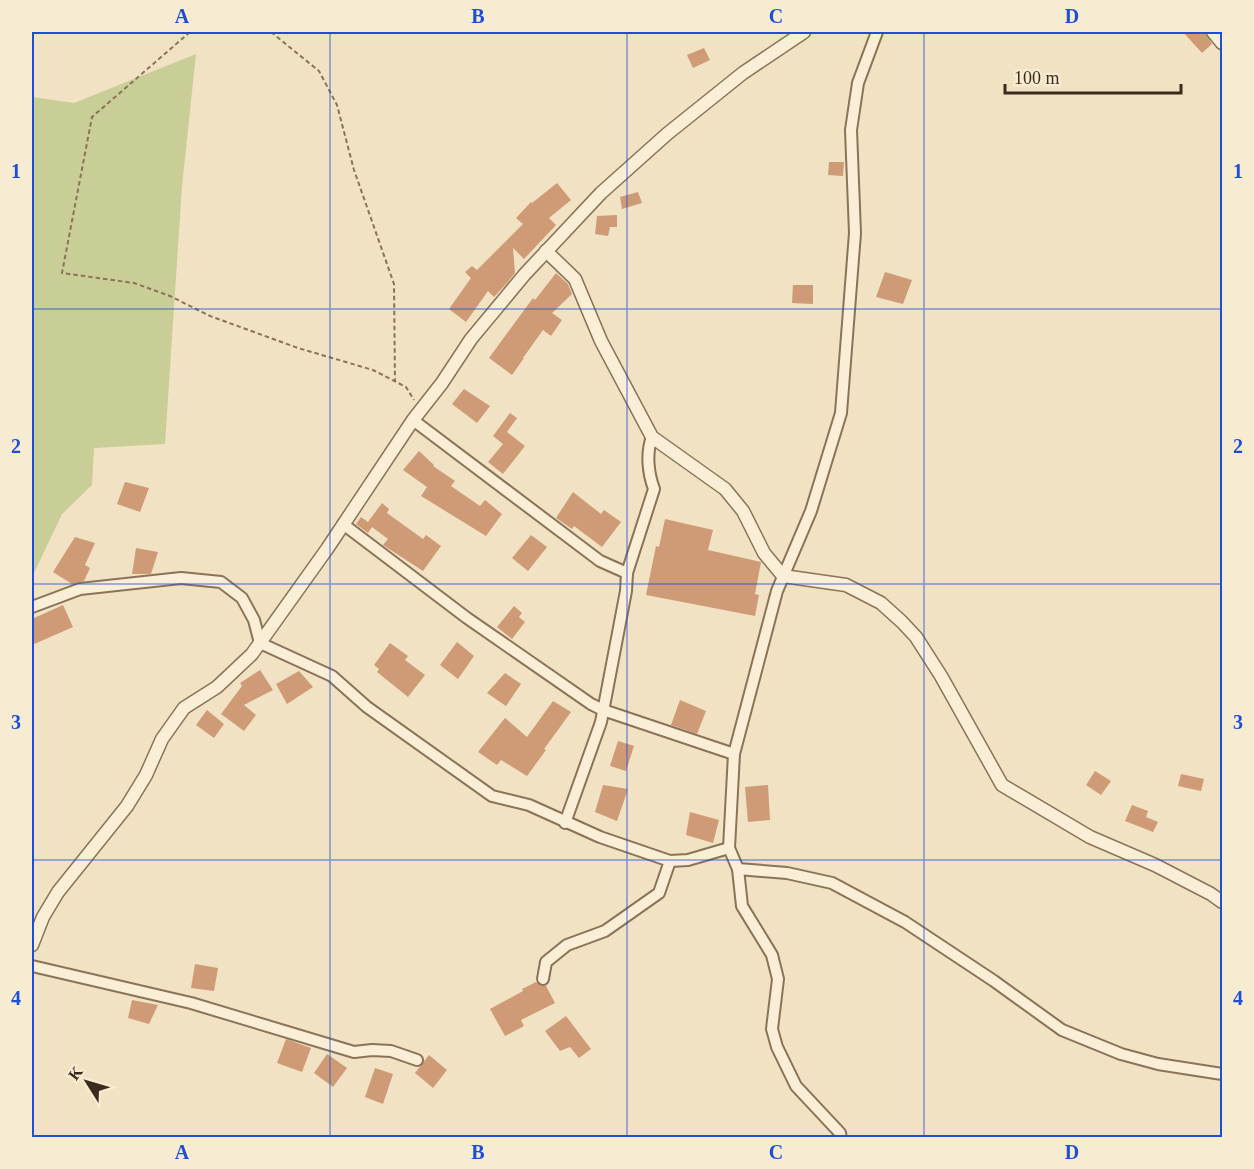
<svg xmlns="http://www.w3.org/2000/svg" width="1254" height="1169" font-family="Georgia,serif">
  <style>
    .green { fill: #c8ce96 }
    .building { fill: #cf9b76 }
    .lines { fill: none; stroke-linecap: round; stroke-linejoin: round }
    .minor-casing { stroke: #8a7358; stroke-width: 14 }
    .tertiary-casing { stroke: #8a7358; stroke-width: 15 }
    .path { stroke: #8a7358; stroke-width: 2; stroke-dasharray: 4.5 3; stroke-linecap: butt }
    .minor { stroke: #faefd6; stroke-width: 10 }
    .tertiary { stroke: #faefd6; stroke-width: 12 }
    .grid { fill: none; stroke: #1d4ed8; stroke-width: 1.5; stroke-opacity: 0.55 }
    .neatline { fill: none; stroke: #1d4ed8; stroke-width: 2 }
    .grid-label { font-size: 20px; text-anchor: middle; font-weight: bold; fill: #1d4ed8 }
  </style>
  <rect width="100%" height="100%" fill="#f0e2c2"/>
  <polygon class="green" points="196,54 182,186 165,444 94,448 92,485 62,514 32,577 32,97 74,103"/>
  <g class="building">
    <polygon points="1183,32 1205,32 1212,44 1202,53"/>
    <polygon points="704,48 710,60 693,68 687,55"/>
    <polygon points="829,162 844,162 843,176 828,175"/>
    <polygon points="557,183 571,200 549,218 556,225 524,259 513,248 515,273 507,283 494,297 488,291 466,322 449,309 471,278 465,272 472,266 477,270 523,224 516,218 531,202 532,203"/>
    <polygon points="638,192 642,203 622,209 620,197"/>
    <polygon points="617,215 617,227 610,227 608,236 595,234 597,216"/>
    <polygon points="885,272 912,280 903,304 876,297"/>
    <polygon points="556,273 568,284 572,294 552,313 562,320 551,336 543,330 523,358 524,358 512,375 489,358 533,298 535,300"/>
    <polygon points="793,285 813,285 813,304 792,303"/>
    <polygon points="464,389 490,406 477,423 452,404"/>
    <polygon points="510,413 517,418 507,432 525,446 503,474 488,462 503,444 493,436"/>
    <polygon points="419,451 434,465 433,466 455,481 451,486 480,506 485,500 502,514 486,536 421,496 427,487 403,470"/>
    <polygon points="125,482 149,488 140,512 117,504"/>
    <polygon points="573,492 601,514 604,510 621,522 602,547 574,526 572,529 556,518"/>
    <polygon points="382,503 389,509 387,513 423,539 426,535 441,546 423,571 383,545 388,539 372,527 368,533 356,524 361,517 368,522"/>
    <polygon points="665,519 713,530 708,550 761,562 755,594 759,595 755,616 646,595 656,546 659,547"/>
    <polygon points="531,535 547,547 528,571 512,558"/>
    <polygon points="75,537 95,543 85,565 90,568 84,581 72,584 53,572"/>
    <polygon points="136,548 158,552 151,574 132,574"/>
    <polygon points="63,605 73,627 32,645 32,619"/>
    <polygon points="514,606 522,613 519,617 525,622 512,639 497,627"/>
    <polygon points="457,642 474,656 458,679 440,665"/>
    <polygon points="390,643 408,656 405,660 425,675 408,697 377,672 379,669 374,665"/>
    <polygon points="260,670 273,690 244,705 256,715 244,731 221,714 242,686 240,683"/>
    <polygon points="299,671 313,687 287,704 276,684"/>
    <polygon points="505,673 521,684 506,706 487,693"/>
    <polygon points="680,700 706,711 697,734 671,725"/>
    <polygon points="553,701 571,712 544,749 546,750 527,776 501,760 497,765 478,752 505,718 527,737"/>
    <polygon points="207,710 224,724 214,738 196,725"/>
    <polygon points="618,741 634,746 626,771 610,766"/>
    <polygon points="1095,771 1111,781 1101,795 1086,785"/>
    <polygon points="1181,774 1204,779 1201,791 1178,786"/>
    <polygon points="603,785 628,789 617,821 595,812"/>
    <polygon points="768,785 770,820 748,822 745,787"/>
    <polygon points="1132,805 1148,811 1146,817 1158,822 1153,832 1125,821"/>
    <polygon points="690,812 719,820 713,843 686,835"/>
    <polygon points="195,964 218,968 214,991 191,988"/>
    <polygon points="536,982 541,986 546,986 555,1003 521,1020 524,1026 505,1036 490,1009 523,991 522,989"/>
    <polygon points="132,1000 158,1005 149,1024 128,1018"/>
    <polygon points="566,1016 591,1049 579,1058 570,1047 560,1051 545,1031"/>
    <polygon points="286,1039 311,1048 302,1072 277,1063"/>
    <polygon points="327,1054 347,1068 333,1087 314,1073"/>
    <polygon points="429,1055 447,1070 433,1088 415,1073"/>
    <polygon points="375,1068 393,1074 383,1104 365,1097"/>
  </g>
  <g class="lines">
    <g class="minor-casing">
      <g id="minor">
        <polyline points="413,420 600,561 627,573"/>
        <polyline points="343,524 467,618 591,704 603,710 734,754"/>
        <polyline points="32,607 80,589 181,578 221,582 242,598 254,620 260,643 332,676 367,707 492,796 529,805 600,837 670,861 688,860 729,848"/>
        <path d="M565,823L601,722L626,591L627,573L654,489C648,473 646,453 652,437"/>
        <polyline points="738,869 787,873 832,883 905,922 994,981 1062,1030 1121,1054 1158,1064 1222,1074"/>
        <polyline points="32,966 191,1003 354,1052 372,1050 391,1051 417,1060"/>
        <polyline points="543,979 546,962 567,945 605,931 659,893 670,861"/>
        <polyline points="841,1138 840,1133 796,1086 777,1047 772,1029 778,979 772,955 742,906 738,869 729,848 734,754 777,591 811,511 841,413 855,233 851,130 858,83 877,32"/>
      </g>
    </g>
    <g class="tertiary-casing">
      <g id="tertiary">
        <polyline points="1213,32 1222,43"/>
        <polyline points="546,251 575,279 601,341 652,437 725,489 743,511 764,553 783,576 846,585 881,603 902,622 916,637 941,676 1002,785 1090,837 1155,865 1211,894 1222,902"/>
        <polyline points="32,945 43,917 58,892 127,806 146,775 162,739 184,708 217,687 252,654 327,549 413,420 442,383 471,339 525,274 601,193 667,134 743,73 804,32"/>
      </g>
    </g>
    <g class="path">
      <polyline points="190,32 92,117 62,273 134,283 170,296 210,316 298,348 373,370 406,387 414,400"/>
      <polyline points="271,32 319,71 337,105 354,170 394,284 395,382"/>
    </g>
    <use href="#minor" class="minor"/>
    <use href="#tertiary" class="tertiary"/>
  </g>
  <path class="grid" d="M330,32V1138M627,32V1138M924,32V1138M32,309H1222M32,584H1222M32,860H1222"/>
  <rect width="1254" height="1169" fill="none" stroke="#f7ecd2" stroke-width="66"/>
  <g transform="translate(87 1082) rotate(307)" stroke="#f7ecd2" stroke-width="4.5" paint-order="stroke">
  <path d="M0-4.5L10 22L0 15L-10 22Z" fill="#3a2b1d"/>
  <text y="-9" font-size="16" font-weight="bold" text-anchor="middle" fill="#3a2b1d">K</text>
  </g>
  <path d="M1005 84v9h176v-9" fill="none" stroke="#3a2b1d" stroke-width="3"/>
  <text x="1014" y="84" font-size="18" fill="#3a2b1d" stroke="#f7ecd2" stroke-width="4.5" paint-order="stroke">100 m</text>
  <rect x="33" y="33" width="1188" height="1103" class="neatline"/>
  <g class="grid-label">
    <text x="182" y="23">A</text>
    <text x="478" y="23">B</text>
    <text x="776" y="23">C</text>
    <text x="1072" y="23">D</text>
    <text x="16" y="178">1</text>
    <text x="1238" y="178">1</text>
    <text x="16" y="453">2</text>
    <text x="1238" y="453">2</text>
    <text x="16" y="729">3</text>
    <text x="1238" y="729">3</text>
    <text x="16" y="1005">4</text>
    <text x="1238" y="1005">4</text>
    <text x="182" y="1159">A</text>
    <text x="478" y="1159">B</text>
    <text x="776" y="1159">C</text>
    <text x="1072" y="1159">D</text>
  </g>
</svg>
